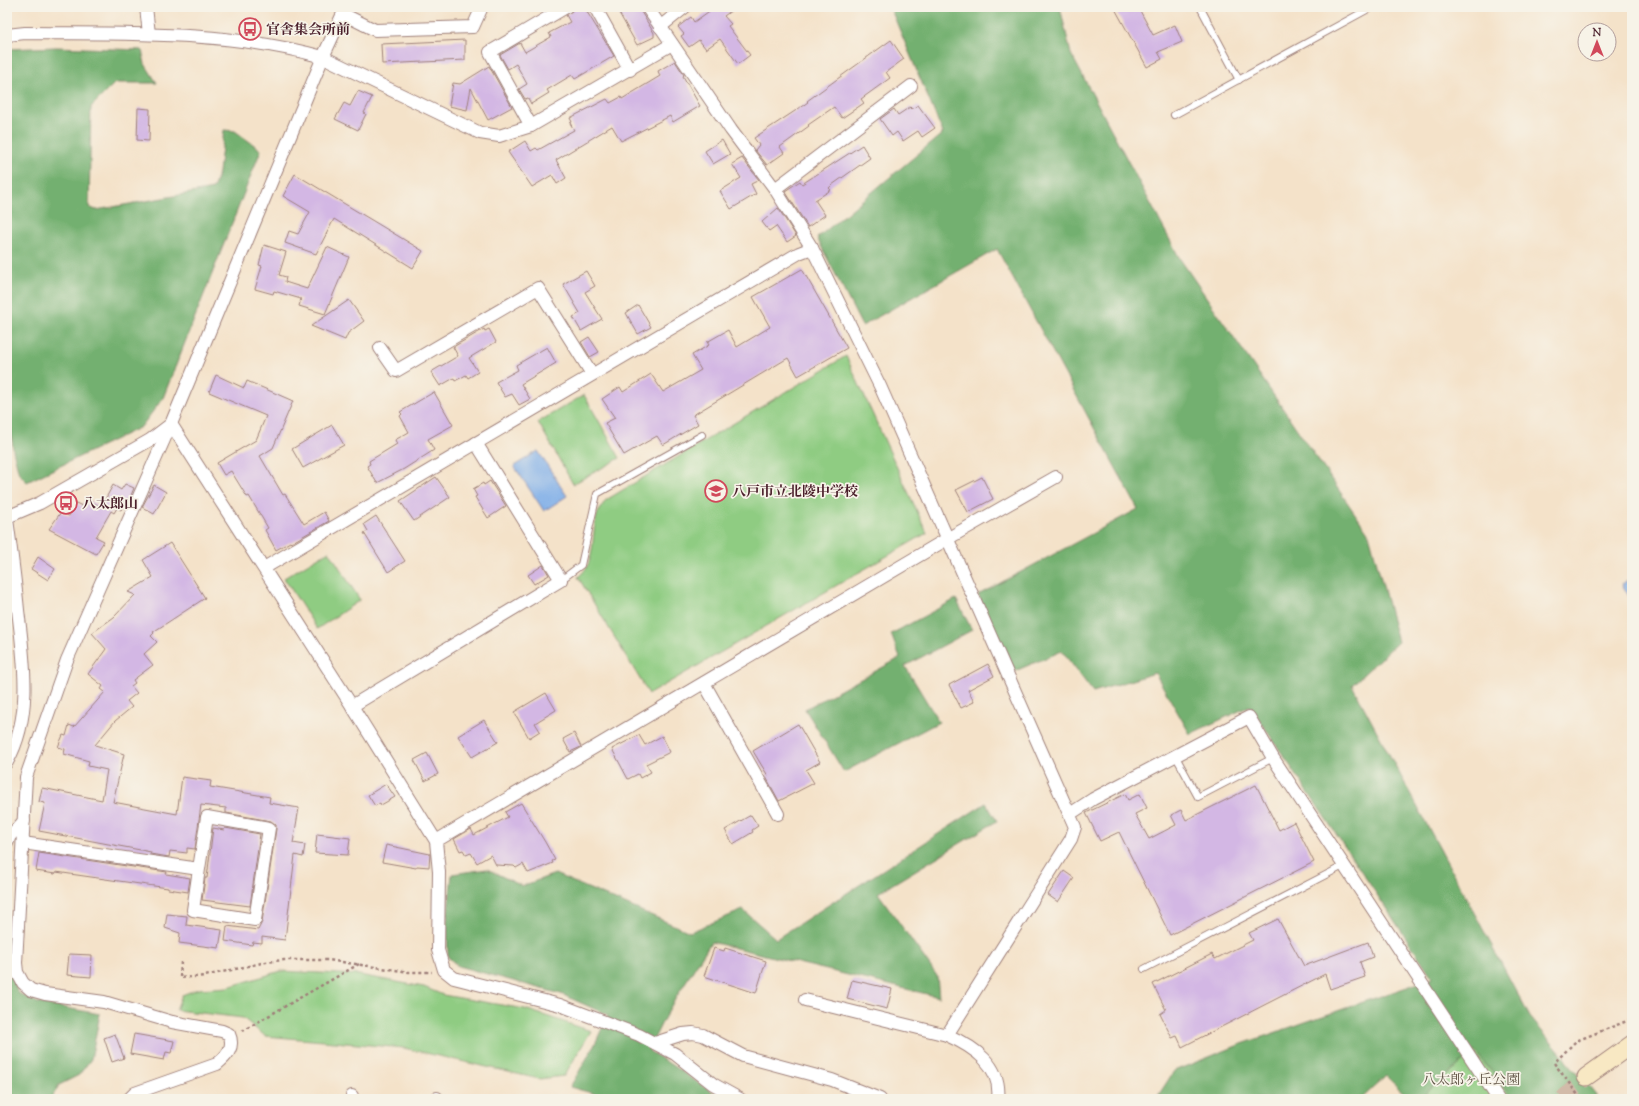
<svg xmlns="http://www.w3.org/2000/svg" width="1639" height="1106" font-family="'Sorts Mill Goudy','Noto Serif JP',serif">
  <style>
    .green { fill: #8fcc82; stroke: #6c7656 }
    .forest { fill: #73b070; stroke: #5e684e }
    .water { fill: #7eade8; stroke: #64668a }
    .building { fill: #d3b7e4 }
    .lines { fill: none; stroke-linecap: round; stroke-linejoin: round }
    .secondary-tunnel { stroke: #d2bba9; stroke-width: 17; stroke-dasharray: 17 8; stroke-linecap: butt }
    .lane-casing { stroke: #9f807a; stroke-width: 8 }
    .street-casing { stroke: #9f807a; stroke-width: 14 }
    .secondary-casing { stroke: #9f807a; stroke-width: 19 }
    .path { stroke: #9f807a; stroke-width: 2.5; stroke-dasharray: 3 3; stroke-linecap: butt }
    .lane { stroke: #fff; stroke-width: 6 }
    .street { stroke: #fff; stroke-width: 12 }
    .secondary { stroke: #f8e8c3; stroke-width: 17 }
    .labels { text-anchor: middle; stroke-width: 3.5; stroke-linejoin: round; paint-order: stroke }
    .poi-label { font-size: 14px; font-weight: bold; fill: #4a1f2b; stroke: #f7f3e8; text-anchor: start }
    .park-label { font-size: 14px; fill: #5f5345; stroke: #f7f3e8 }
  </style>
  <rect width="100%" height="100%" fill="#f7f3e8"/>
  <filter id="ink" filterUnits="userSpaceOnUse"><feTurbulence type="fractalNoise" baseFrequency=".025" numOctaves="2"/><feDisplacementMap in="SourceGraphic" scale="8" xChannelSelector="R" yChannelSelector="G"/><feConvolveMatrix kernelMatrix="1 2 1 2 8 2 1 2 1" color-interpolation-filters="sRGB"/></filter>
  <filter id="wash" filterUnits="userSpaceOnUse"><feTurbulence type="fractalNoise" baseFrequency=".012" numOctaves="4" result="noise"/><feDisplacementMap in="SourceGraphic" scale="16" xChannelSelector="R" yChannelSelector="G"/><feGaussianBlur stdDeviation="0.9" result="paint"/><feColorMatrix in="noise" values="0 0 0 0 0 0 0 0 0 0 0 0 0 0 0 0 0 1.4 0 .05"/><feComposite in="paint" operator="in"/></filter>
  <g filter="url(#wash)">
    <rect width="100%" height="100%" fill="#f4e2c9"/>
    <g class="green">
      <path d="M846,356L927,533L649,694L578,577C599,561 589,532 599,510C601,507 604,503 606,500Z"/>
      <polygon points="584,395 620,458 573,484 538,422"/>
      <polygon points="329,551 360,600 317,629 284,578"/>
      <polygon points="281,971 359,975 424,987 443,995 525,1009 591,1031 564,1076 539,1079 404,1048 265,1036 243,1018 176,1010 182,995 198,989 228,987"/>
      <polygon points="1475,1051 1514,1099 1419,1099"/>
    </g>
    <g class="forest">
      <polygon points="890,7 1060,7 1071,54 1180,259 1369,534 1398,642 1352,685 1530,1017 1599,1099 1514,1099 1475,1051 1419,1099 1410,1099 1386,1076 1361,1099 1156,1099 1174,1071 1239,1045 1433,978 1250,706 1190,734 1155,673 1093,692 1062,651 1015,671 978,595 1138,509 997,249 862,326 817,238 943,133"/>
      <polygon points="56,47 142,50 145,64 157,83 115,83 91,107 89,207 96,210 213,189 219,172 224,130 235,131 261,150 163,398 141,427 27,482 19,474 13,450 7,390 7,49"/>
      <polygon points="956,599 972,630 905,666 939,722 844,772 805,709 900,658 891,634"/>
      <path d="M986,803L997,821L878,893L937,976L939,997L711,942C689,978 664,1012 649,1051C675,1066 699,1085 725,1099H613L570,1087L594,1046L608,1015L561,994L458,966L448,957L447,921L452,874L487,869L522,886L555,874L690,932L743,910L776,939Z"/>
      <polygon points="7,937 11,937 10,971 18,993 38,1003 100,1014 91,1059 79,1075 59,1085 51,1099 7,1099"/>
    </g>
    <g class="water">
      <polygon points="538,451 567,496 544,511 514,466"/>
      <polygon points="1632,578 1632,597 1630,598 1622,584"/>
    </g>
    <g id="blocks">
      <g class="building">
        <polygon points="573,7 584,7 614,56 575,79 572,75 547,90 549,93 531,104 528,98 525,99 519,89 527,84 516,64 508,69 500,55 520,43 525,52 551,37 549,33 570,22 566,15 572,11"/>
        <polygon points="621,7 638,7 654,33 654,37 637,45 619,13 623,10"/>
        <polygon points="715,7 736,7 724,16 731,24 728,26 750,55 738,64 720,39 706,49 699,40 689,47 681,36 684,34 678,27 691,17 694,22"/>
        <polygon points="1114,7 1138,7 1153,35 1175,25 1182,42 1158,52 1162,59 1147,67"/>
        <polygon points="465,40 465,60 382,64 381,44"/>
        <polygon points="891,40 904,59 886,72 890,78 861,99 864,103 842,118 834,107 808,125 809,126 780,147 784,153 767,165 755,150 759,145 754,138 798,109 808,102 807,101"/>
        <polygon points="675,61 684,75 683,76 700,106 673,122 670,116 621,141 612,126 556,160 566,178 557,184 552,175 532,187 508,152 525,141 531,151 536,148 538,150 574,130 570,123 572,122 570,118 607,99 610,103 621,97 622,99 660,76 658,71"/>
        <polygon points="489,66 512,107 488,120 471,88 467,110 449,106 453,83 460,84"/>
        <polygon points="358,91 372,97 364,113 366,114 358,130 335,119 344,103 350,106"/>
        <polygon points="918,105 935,128 922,137 918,131 903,141 897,132 892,136 880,119 894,109 898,115 910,107 912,109"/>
        <polygon points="138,108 150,109 149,141 137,140"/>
        <polygon points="722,140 730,154 713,164 705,151"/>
        <polygon points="862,145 870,158 832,185 829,188 831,190 815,200 825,215 808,227 785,191 800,181 802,184"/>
        <polygon points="742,158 759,180 751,184 756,194 731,209 720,191 741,178 732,164"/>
        <polygon points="295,174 423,251 413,268 334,219 316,254 285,243 289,231 298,234 310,212 283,196"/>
        <polygon points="778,208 796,236 787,242 776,226 769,231 762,222"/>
        <polygon points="264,245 286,252 279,275 286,277 285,282 307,289 327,247 349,257 325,314 299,306 301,299 274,291 273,294 255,289 262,266 259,265"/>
        <polygon points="802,269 847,348 798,376 788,358 693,415 698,424 663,445 657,436 624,455 605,423 615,418 602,399 620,387 623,392 651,374 663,392 701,370 692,355 709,345 707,342 728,330 737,347 770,327 753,297"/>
        <polygon points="586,271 595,286 585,292 602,319 581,331 573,317 580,313 563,284"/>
        <polygon points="349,300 364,321 348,333 345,340 311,326"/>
        <polygon points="638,305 651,327 638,334 626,313"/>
        <polygon points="484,329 485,331 489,329 496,342 469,358 478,372 468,378 466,375 455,381 454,378 440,386 431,372 458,356 453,347"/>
        <polygon points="589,337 599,352 590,357 581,342"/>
        <polygon points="547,347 556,363 521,384 530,399 519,405 512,394 505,397 496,382 518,370 516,365"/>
        <polygon points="216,375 244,388 247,381 293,401 273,448 260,456 283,495 285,494 304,524 324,512 329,521 291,543 290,542 276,550 265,530 268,528 249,496 247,497 231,471 224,475 217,463 256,440 266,416 209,392"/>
        <polygon points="434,392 453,425 428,439 434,450 404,469 377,483 367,466 370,464 369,461 397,444 395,440 409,432 400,416 402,414 400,412"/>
        <polygon points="332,425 344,445 303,468 292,449"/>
        <polygon points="436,477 450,497 414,521 400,501"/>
        <polygon points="982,477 993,499 968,512 956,490"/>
        <polygon points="490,481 506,506 488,518 475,497 477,496 473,489 483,483 484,485"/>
        <polygon points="125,484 134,488 129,500 127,499 121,510 117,508 114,513 111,511 96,537 104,541 96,554 49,529 61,512 69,516 76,503 82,506 86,499 101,507 113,485 121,490"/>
        <polygon points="154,485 166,492 154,514 142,507"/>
        <polygon points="376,516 405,561 388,572 364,533 368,531 364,524"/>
        <polygon points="170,543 205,598 153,632 154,633 151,636 157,642 144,654 153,665 133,680 135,683 131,686 137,693 127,701 132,707 115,721 95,745 124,754 113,802 177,814 182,777 211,781 210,787 270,797 269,803 299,808 293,843 305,845 303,857 295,855 285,940 262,937 262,943 253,942 252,945 225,941 227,926 258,930 262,922 276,829 276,825 271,821 226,813 226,808 201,805 195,849 187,848 187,853 170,851 169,857 150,854 151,852 39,831 45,803 39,802 42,788 102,800 107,770 88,766 89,761 64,754 65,749 58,747 63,735 66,736 69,725 74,727 105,692 101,689 103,686 88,674 106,649 92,633 114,617 135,595 128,592 153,577 143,560"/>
        <polygon points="38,557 55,569 48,580 31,569"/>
        <polygon points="543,565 549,575 534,584 528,575"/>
        <polygon points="988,664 994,676 968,690 974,702 961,708 949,685"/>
        <polygon points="546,693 556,710 535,723 540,731 529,738 514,712"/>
        <polygon points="484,720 498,742 472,757 458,736"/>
        <polygon points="798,724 820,762 806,770 814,783 779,801 766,777 768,776 753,751"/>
        <polygon points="574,733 581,747 570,752 563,739"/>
        <polygon points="639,735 645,745 662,736 670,752 646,764 651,772 640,778 638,774 628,779 612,749"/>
        <polygon points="427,753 438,774 425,781 414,760"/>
        <polygon points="386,784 395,797 381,805 380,803 375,806 368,795"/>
        <polygon points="1256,785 1279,830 1294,822 1314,862 1170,935 1119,832 1100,841 1086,813 1125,794 1128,800 1140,794 1147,808 1135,814 1149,839 1176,825 1171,815 1181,810 1186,820"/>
        <polygon points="521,803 545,842 555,860 552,861 553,863 528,873 523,864 516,868 514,866 496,865 491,855 477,863 471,853 466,855 463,850 460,851 454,839 471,829 474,835 508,817 505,812"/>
        <polygon points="751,815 758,826 752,830 753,832 733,844 725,830"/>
        <polygon points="213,828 224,830 225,828 260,834 250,906 202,900 205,878 207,878"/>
        <polygon points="317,834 350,838 348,855 315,853"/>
        <polygon points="386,845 430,854 429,867 417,866 416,868 382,862"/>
        <polygon points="39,853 167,872 166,874 190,878 188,892 168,889 168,888 56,872 55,874 36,871"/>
        <polygon points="1064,871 1074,878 1058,902 1048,895"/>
        <polygon points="167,914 187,916 186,925 222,930 219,948 179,943 180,933 165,928"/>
        <polygon points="1278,919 1304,966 1368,942 1373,957 1360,962 1365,977 1330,989 1325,974 1182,1047 1177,1036 1172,1038 1160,1014 1166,1010 1153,984 1212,954 1215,959 1253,940 1249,933"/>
        <polygon points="714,948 724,951 725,948 766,961 756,993 704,976"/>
        <polygon points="69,954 92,955 91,977 67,975"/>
        <polygon points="852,980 892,989 887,1009 847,999"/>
        <polygon points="115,1034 124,1058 112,1062 104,1038"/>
        <polygon points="134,1034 174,1041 171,1053 166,1052 164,1060 130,1054"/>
      </g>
    </g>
  </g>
  <g filter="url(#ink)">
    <use href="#blocks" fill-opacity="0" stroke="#9f807a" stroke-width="1"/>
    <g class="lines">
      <polyline class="secondary-tunnel" points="1563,1099 1586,1077"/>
      <g class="lane-casing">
        <g id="lane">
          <polyline points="1200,7 1239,80"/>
          <polyline points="1174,115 1372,7"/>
          <polyline points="561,580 581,565 597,494 702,435"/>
          <polyline points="1175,755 1198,797 1273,758"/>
          <polyline points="1144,969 1343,866"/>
        </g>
      </g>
      <g class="street-casing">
        <g id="street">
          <polyline points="146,7 149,34"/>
          <polyline points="595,7 630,70"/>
          <polyline points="647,7 731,130 775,189 812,248 880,386 1075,827 1071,839 947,1035"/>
          <polyline points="343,14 375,30 473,27 482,7"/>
          <polyline points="660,27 685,7"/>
          <path d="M7,35L25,33C124,34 226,30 323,57L346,7"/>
          <polyline points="531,126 490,52 566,7"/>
          <polyline points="775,189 911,86"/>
          <polyline points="380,348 396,371 538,288 592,374"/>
          <polyline points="171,424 352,706 436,841 439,872 438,950 444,970 454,978 560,1005 639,1035 675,1054 713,1084 740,1099"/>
          <polyline points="7,517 40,503 150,440 171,424 323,57 480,133 499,136 531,126 672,44"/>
          <path d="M7,519C11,549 15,579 18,610C24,661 33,716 7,762"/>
          <polyline points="264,568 799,253 812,248"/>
          <polyline points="704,683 778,814"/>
          <polyline points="352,706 561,580 476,443"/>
          <polyline points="1070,814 1093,799 1249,717 1273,758 1498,1099"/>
          <polyline points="436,841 947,539 1056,477"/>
          <polyline points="7,843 10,836 24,821"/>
          <polyline points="23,843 199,869 193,910 255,920 269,828 207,817 199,869"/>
          <path d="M805,1000L947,1035C974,1047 1002,1065 998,1099"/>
          <polyline points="655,1043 683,1034 693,1033 703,1035 743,1056 832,1080 880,1099"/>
          <polyline points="352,1096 352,1099"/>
          <polyline points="437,1098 437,1099"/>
          <path d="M129,1099L135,1093L217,1064C227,1056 235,1047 229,1034L222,1031L172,1022L104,1002L45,994L31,990L23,983L17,972L16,963L26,777L67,660L170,426"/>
        </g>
      </g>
      <g class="secondary-casing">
        <polyline id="secondary" points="1586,1077 1632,1044"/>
      </g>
      <g class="path">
        <polyline points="181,962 180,978 205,976 266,962 284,960 328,960 409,972 432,972"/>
        <polyline points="242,1031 359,964"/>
        <polyline points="1581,1099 1554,1063 1576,1041 1632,1019"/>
      </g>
      <use href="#lane" class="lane"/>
      <use href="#street" class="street"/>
      <use href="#secondary" class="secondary"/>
    </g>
  </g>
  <defs>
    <g id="bus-ring" transform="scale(1.15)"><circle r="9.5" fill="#f7f3e8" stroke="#d1495b" stroke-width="1.5"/><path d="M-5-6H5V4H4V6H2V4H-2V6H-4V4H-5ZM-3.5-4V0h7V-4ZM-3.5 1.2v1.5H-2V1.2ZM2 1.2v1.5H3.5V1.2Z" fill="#d1495b"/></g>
    <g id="school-ring" transform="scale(1.15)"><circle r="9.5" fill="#f7f3e8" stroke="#d1495b" stroke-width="1.5"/><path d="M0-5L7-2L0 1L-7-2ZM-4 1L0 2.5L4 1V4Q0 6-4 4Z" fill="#d1495b"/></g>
  </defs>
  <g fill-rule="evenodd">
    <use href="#bus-ring" x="250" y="29"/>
    <use href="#school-ring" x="716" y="491"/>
    <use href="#bus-ring" x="66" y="503"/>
  </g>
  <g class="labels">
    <g class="poi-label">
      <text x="266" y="34">官舎集会所前</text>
      <text x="732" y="496">八戸市立北陵中学校</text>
      <text x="82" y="508">八太郎山</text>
    </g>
    <g class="park-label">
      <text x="1471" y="1084">八太郎ヶ丘公園</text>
    </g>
  </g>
  <rect width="1639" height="1106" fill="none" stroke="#f7f3e8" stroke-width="24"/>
  <g transform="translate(1597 42)"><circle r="19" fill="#f7f3e8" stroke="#b29e9c"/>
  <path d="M0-3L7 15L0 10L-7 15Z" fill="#d1495b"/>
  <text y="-6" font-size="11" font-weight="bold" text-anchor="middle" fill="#4a1f2b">N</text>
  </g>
</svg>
